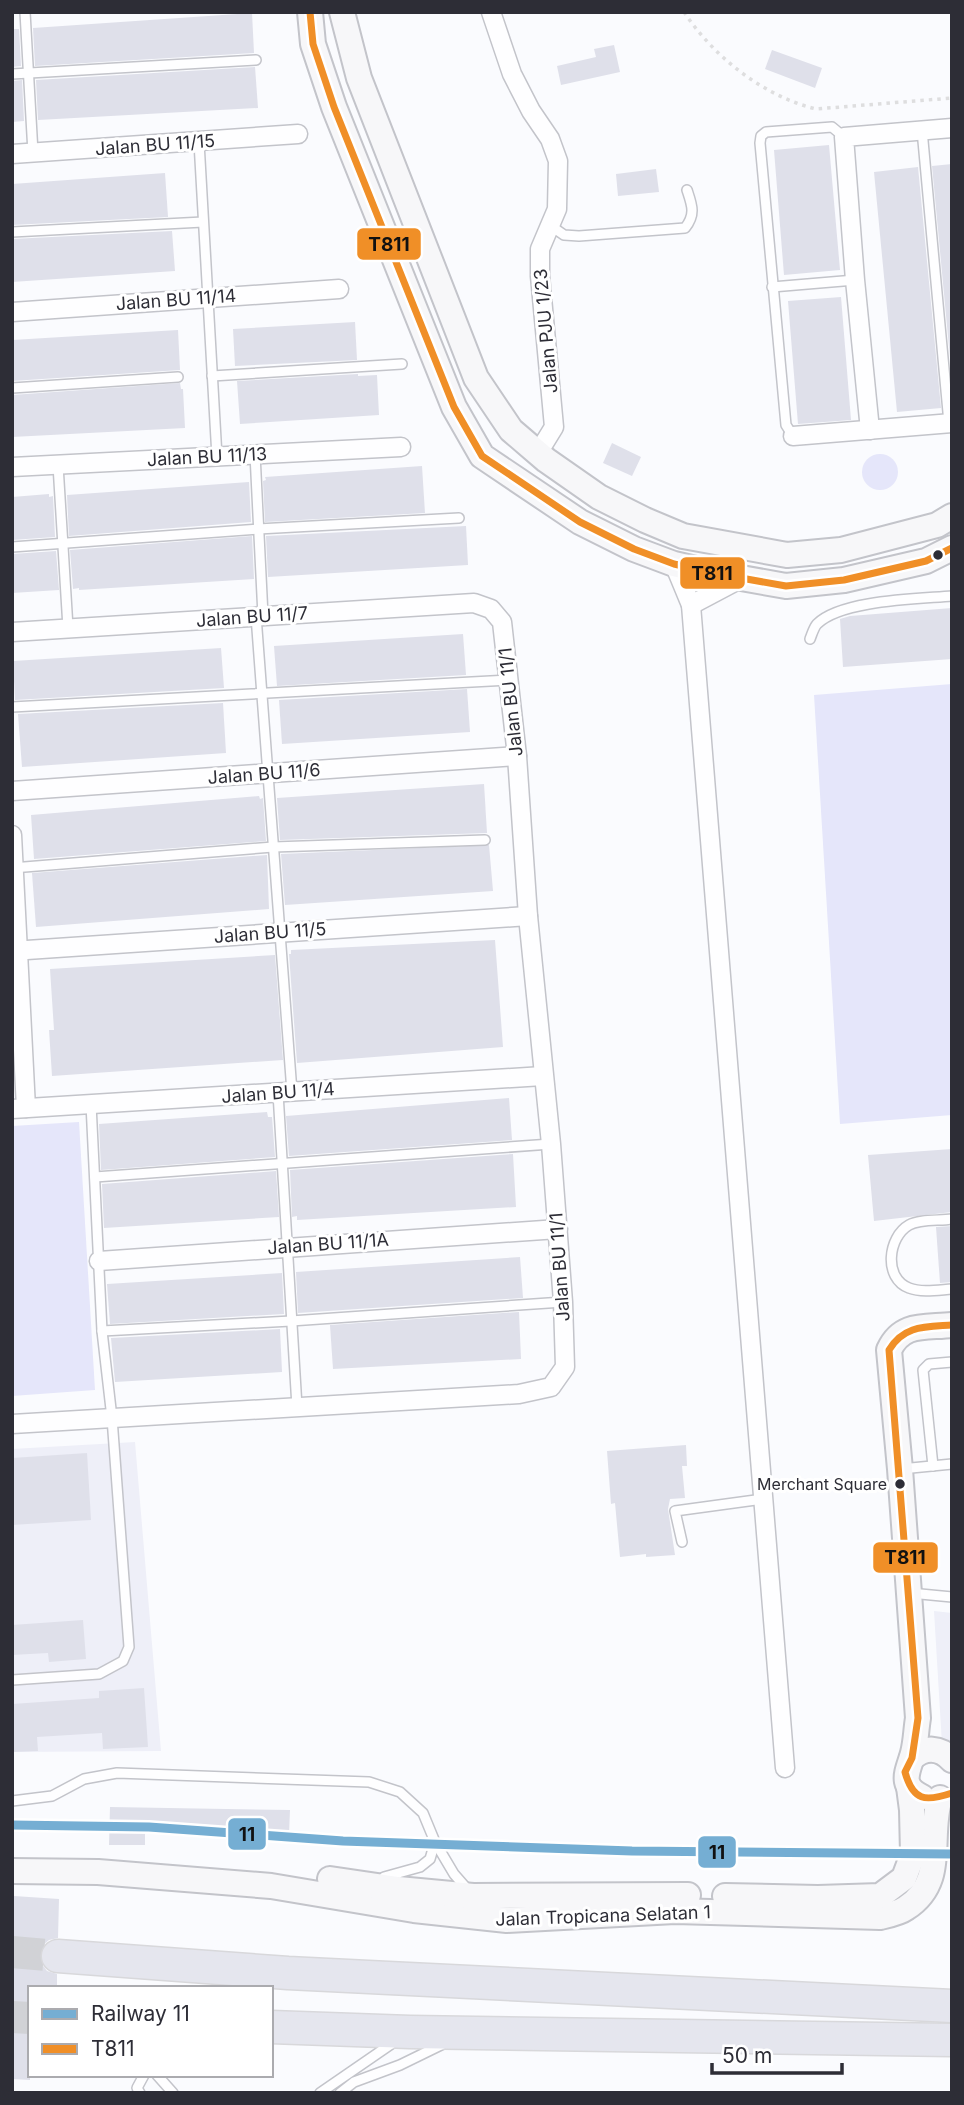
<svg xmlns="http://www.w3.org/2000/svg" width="964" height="2105" font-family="Inter,sans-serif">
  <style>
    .built { fill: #eeeff8 }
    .green { fill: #e5e6fa }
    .building { fill: #dfe0ea }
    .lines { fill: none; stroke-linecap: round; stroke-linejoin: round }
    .highway-tunnel { stroke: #d1d2d6; stroke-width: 32; stroke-dasharray: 32 16; stroke-linecap: butt }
    .lane-casing { stroke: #c3c4ca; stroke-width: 12 }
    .street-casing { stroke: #c3c4ca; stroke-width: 21 }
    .secondary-casing { stroke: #c3c4ca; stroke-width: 28 }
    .highway-casing { stroke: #d8d8db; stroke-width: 35 }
    .path { stroke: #dededf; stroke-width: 3.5; stroke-dasharray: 3.5 5; stroke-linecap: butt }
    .lane { stroke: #fefeff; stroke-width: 9 }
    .street { stroke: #fefeff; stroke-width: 18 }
    .secondary { stroke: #f7f7f9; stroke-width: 24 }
    .highway { stroke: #e5e6ee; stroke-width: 32 }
    .bus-1-casing { stroke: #fff; stroke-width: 12 }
    .bus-1 { stroke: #f08f27; stroke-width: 7 }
    .rail-1-casing { stroke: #fff; stroke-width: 14 }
    .rail-1 { stroke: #75aed3; stroke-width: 9 }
    .bus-dot { fill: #2d2d36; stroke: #fff; stroke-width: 2.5 }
    .labels { text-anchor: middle; stroke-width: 6; stroke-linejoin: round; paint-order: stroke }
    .bus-label { font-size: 16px; fill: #2d2d36; stroke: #fff; text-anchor: end }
    .street-label { font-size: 18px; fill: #2d2d36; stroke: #fff }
    .line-badge { stroke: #fff; stroke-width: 2.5 }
    .pale-badge-label { font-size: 19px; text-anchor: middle; font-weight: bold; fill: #111 }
  </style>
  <rect width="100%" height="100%" fill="#fafbfe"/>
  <g class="built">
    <polygon points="135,1442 161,1751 12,1752 12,1449"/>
    <polygon points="934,1611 952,1613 952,1745 942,1744"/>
  </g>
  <g class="green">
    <circle cx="880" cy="472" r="18"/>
    <polygon points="952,684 952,1115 840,1124 814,695"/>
    <polygon points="79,1122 95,1390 12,1396 12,1126"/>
  </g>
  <g class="building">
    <polygon points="252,13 254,53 35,66 33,28"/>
    <polygon points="12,29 19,29 21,66 12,67"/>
    <polygon points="614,45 620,72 561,85 557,66 596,57 594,49"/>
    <polygon points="772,50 822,68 815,88 765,69"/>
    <polygon points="255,67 258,108 38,120 36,80"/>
    <polygon points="22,80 24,121 12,122 12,81"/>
    <polygon points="829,145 840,270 784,275 774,150"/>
    <polygon points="952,164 952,358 950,358 932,166"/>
    <polygon points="918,167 941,408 897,412 874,172"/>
    <polygon points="656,169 659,192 618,196 616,174"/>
    <polygon points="165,173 168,217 12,225 12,184"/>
    <polygon points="172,231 175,271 12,282 12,239"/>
    <polygon points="841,297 851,420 798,424 788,301"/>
    <polygon points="355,322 357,360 235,366 233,329"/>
    <polygon points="178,330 180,370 12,381 12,340"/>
    <polygon points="358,374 358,376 377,375 379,415 240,424 237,381"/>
    <polygon points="180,383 181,389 183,389 185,428 12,437 12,395"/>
    <polygon points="612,443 641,457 632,476 603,463"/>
    <polygon points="422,466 425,513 265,522 263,481 266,480 265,477"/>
    <polygon points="249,482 251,522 69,536 67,495"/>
    <polygon points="49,494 49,497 53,496 55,537 12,540 12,497"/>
    <polygon points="466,526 468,565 268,577 266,536"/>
    <polygon points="252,536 254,579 79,590 79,588 73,589 70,550"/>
    <polygon points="56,551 59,590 12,593 12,554"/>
    <polygon points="952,608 952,659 843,667 840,619 850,616"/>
    <polygon points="463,634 466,675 277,686 274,646"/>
    <polygon points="221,648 224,688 15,700 13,661"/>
    <polygon points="467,689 470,732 282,744 279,700"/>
    <polygon points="223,703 226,753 22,767 18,714"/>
    <polygon points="484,784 487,833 280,840 277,798"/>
    <polygon points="259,796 260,799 263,798 266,841 34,859 31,815"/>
    <polygon points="489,845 493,891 285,905 281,854"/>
    <polygon points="267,855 269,909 36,927 32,873"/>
    <polygon points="495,940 503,1047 297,1063 289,954 291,954 291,950"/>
    <polygon points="275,955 283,1060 52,1076 49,1030 54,1030 50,969"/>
    <polygon points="509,1098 512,1140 289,1156 286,1116"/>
    <polygon points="267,1112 268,1117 272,1117 275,1157 101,1170 99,1124"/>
    <polygon points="952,1149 952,1212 874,1221 868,1155"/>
    <polygon points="513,1154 516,1207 297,1220 297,1216 292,1217 290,1170"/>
    <polygon points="276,1171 279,1217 104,1228 102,1184"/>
    <polygon points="952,1226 952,1282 940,1283 936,1227"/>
    <polygon points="520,1257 523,1298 298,1313 296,1272"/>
    <polygon points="282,1273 284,1314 110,1324 107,1284"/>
    <polygon points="519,1312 521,1359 333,1369 330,1325"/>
    <polygon points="280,1329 282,1372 115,1382 111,1338"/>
    <polygon points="686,1445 687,1466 682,1466 685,1498 670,1499 668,1509 675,1555 646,1557 646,1554 620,1557 615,1503 611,1504 607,1451"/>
    <polygon points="87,1453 91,1520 12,1525 12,1458"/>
    <polygon points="83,1620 86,1659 49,1662 48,1653 12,1655 12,1625"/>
    <polygon points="144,1688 148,1747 103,1749 102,1733 37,1737 38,1751 12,1752 12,1704 99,1698 99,1691"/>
    <polygon points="110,1807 290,1810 289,1834 145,1831 145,1845 109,1845"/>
    <polygon points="14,1896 59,1899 58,1938 49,1940 43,1945 40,1955 41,1963 47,1971 57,1974 57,1988 30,1988 30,2080 12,2079"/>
  </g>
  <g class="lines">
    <g class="highway-tunnel">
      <polyline points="12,1952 58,1956"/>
      <polyline points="12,2017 30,2018"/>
    </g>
    <g class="lane-casing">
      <g id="lane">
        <polyline points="25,12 33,153"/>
        <polyline points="12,74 256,60"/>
        <polyline points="922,130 949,423"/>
        <polyline points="199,142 217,457"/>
        <path d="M551,226L564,235L579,236L685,228C696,214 692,205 687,190"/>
        <polyline points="12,232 203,222"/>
        <polyline points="772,287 855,280"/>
        <polyline points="212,376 402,364"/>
        <polyline points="12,388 178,377"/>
        <polyline points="793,436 786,425 760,143 761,136 766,132 832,127 844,137"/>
        <polyline points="255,454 263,616"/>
        <polyline points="58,465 68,628"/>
        <polyline points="12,547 258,529 459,518"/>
        <polyline points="256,616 292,1092"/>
        <path d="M810,639C812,634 814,627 817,624C841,600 918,599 952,596"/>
        <polyline points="12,707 509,680"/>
        <polyline points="12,868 273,847 485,840"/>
        <polyline points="278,1093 297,1407"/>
        <polyline points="95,1177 551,1144"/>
        <path d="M952,1219C939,1221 920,1219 909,1225C888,1237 883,1278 909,1288C922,1293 938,1290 952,1289"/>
        <polyline points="102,1331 291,1321 563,1302"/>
        <polyline points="933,1466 923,1370 929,1364 952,1362"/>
        <polyline points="901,1469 952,1464"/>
        <polyline points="682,1542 675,1511 763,1499"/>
        <polyline points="910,1593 952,1597"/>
        <polyline points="12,1680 99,1674 123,1661 129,1647 112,1418 102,1331 91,1104"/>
        <polyline points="12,1801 52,1796 84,1779 117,1773 369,1782 400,1792 423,1813 435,1842 454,1874 468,1890"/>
        <polyline points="384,1877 420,1867 430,1859 435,1842"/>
        <polyline points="157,2075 173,2093"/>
        <polyline points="140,2093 137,2088 144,2075"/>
        <polyline points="320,2093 397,2040"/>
        <polyline points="340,2093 354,2082 400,2065 443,2044"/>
      </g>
    </g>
    <g class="street-casing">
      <g id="street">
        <polyline points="491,12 512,74 531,111 550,139 558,161 557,209 540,249 540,276 554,427 538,453"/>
        <polyline points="12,154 298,134"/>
        <polyline points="12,312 339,289"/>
        <polyline points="870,430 855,280 844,137 952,128"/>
        <polyline points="793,436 952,423"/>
        <polyline points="12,467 401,447"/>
        <polyline points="674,564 691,605 742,578"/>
        <polyline points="691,605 785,1768"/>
        <polyline points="12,632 474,603 491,609 502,622 517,756 528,916 551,1144 563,1302 565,1367 551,1387 519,1394 12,1424"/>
        <polyline points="12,791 517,756"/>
        <polyline points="12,835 26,1108"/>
        <polyline points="12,951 528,916"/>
        <polyline points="12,1109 543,1076"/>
        <polyline points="99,1261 558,1229"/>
      </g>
    </g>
    <g class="secondary-casing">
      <g id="secondary">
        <polyline points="310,12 313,44 334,107 454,407 482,456 580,522 634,549 674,564 713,573 786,586 844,580 926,561 952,548"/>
        <polyline points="342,12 359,78 476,378 511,430 546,460 599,497 645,520 683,536 787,555 841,550 937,525 952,516"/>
        <path d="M912,1758C925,1746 940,1747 952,1760"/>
        <path d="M922,1797C898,1785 908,1772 913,1753C916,1742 916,1730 918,1718L900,1469L889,1350C902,1322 925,1328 952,1325"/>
        <path d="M12,1871L98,1872L271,1886L414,1910L507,1920L675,1911L880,1917C889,1915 899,1913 906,1908C948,1881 927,1837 940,1798"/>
        <polyline points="330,1879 398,1889 473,1896 688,1895"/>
        <polyline points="725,1896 818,1898 880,1896 904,1878 913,1854 912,1810 909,1787"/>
      </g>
    </g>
    <g class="highway-casing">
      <g id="highway">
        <polyline points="58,1956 288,1973 952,2006"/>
        <polyline points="271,2027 410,2032 952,2040"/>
      </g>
    </g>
    <path class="path" d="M684,12C714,57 763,96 816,109L952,98"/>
    <use href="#lane" class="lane"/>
    <use href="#street" class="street"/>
    <use href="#secondary" class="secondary"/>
    <use href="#highway" class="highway"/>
    <g class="bus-1-casing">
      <g id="bus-1">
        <polyline points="310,12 313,44 334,107 454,407 482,456 580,522 634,549 674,564 713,573 786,586 844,580 926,561 952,548"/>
        <path d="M952,1325C926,1327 904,1325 889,1350L918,1718L912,1758L905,1772C913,1801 925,1802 952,1793"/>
      </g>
    </g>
    <use href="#bus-1" class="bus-1"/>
    <g class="rail-1-casing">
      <polyline id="rail-1" points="12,1825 149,1827 343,1841 632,1851 952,1854"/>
    </g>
    <use href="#rail-1" class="rail-1"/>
  </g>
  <g class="bus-dot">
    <circle cx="938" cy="555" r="6"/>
    <circle cx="900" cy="1484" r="6"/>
  </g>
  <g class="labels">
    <g class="bus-label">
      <text x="887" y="1490">Merchant Square</text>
    </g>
    <g class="street-label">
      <text transform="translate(155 145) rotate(-4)" y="6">Jalan BU 11/15</text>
      <text transform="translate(176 300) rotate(-4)" y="6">Jalan BU 11/14</text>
      <text transform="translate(546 331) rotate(-95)" y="6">Jalan PJU 1/23</text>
      <text transform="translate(207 457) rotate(-3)" y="6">Jalan BU 11/13</text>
      <text transform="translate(252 617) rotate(-4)" y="6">Jalan BU 11/7</text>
      <text transform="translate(511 702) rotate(-96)" y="6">Jalan BU 11/1</text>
      <text transform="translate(264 774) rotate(-4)" y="6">Jalan BU 11/6</text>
      <text transform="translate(270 933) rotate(-4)" y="6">Jalan BU 11/5</text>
      <text transform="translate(278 1093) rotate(-4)" y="6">Jalan BU 11/4</text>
      <text transform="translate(328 1244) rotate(-4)" y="6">Jalan BU 11/1A</text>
      <text transform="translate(560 1267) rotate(-94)" y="6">Jalan BU 11/1</text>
      <text transform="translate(603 1916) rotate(-2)" y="6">Jalan Tropicana Selatan 1</text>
    </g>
  </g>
  <g class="line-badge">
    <rect x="356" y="227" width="66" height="34" rx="7" fill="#f08f27"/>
    <rect x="679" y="556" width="67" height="34" rx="7" fill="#f08f27"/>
    <rect x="872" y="1541" width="67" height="33" rx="7" fill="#f08f27"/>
    <rect x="227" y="1817" width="40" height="34" rx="7" fill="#75aed3"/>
    <rect x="697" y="1835" width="40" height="34" rx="7" fill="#75aed3"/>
  </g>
  <g class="pale-badge-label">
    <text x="389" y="251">T811</text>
    <text x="712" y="580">T811</text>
    <text x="905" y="1564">T811</text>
    <text x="247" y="1841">11</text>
    <text x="717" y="1859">11</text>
  </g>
  <rect width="964" height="2105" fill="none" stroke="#2d2d36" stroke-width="28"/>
  <rect x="28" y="1986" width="245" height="91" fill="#ffffff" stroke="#ababaf" stroke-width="2"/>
  <rect x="42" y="2009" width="35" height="10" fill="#75aed3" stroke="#ababaf" stroke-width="2"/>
  <text x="91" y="2021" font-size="21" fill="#2d2d36">Railway 11</text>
  <rect x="42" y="2044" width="35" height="10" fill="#f08f27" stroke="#ababaf" stroke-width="2"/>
  <text x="91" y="2056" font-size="21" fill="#2d2d36">T811</text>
  <path d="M712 2063v10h130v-10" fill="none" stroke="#2d2d36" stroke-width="3.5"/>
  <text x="722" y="2063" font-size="21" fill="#2d2d36" stroke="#ffffff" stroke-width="5" paint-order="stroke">50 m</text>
</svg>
